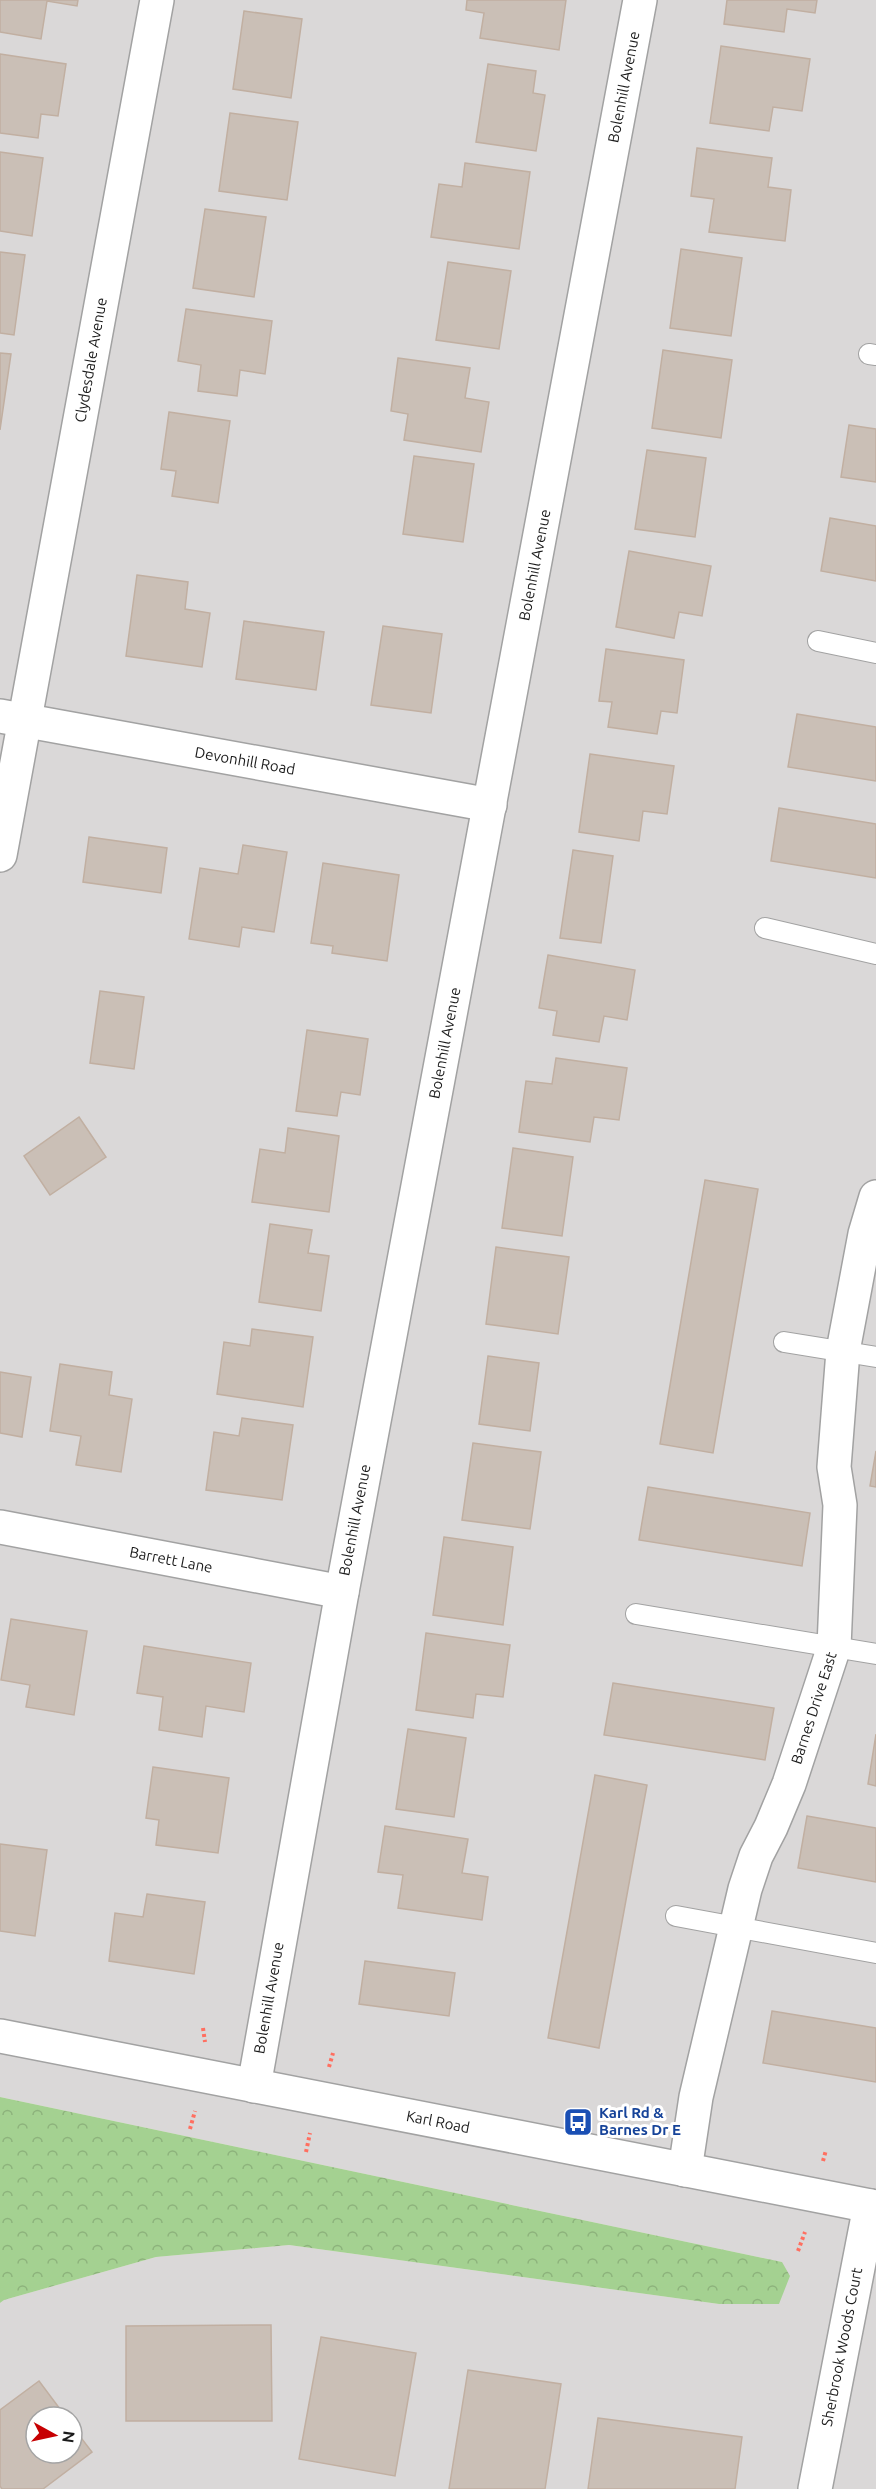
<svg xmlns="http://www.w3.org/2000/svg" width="876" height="2489" font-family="Ubuntu,sans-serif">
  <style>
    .residential { fill: #dad8d8; fill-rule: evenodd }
    .forest { fill: url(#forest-crowns) }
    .building { fill: #cabfb6; stroke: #c1afa1; stroke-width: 1.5 }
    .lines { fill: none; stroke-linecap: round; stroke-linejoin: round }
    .service-casing { stroke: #a2a2a2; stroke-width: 22 }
    .minor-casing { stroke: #a2a2a2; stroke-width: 36 }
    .tertiary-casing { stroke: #a2a2a2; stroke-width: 36 }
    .path { stroke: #ff6f60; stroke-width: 4; stroke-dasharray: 3 3; stroke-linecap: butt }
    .service { stroke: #fff; stroke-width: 20 }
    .minor { stroke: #fff; stroke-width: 33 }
    .tertiary { stroke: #fff; stroke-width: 33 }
    .labels { text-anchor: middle; stroke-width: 6; stroke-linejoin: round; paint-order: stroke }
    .street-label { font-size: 15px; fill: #1b1b1b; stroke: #fff }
    .transit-label { font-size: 15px; font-weight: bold; fill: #164399; stroke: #fff; text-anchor: start }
  </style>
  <defs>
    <pattern id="forest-crowns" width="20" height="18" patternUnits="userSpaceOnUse" patternTransform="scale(1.5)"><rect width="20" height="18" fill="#a4d191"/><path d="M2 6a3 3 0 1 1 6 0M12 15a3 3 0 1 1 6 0" fill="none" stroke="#8db37c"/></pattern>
  </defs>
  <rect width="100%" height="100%" fill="#eee9e0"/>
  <path class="residential" d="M0,0H876V2489H0V2303L4,2300L156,2257L289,2245L719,2304H779L782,2262L0,2097ZM36,2417H72V2453H36Z"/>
  <polygon class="forest" points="0,2097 782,2262 790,2276 779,2304 719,2304 289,2245 156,2257 4,2300 0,2303"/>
  <g class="building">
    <polygon points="0,0 78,0 77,6 47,1 41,39 0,32"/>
    <polygon points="467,0 566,0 559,50 480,38 484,13 466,10"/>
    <polygon points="727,0 817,0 815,13 787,9 784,32 724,24"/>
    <polygon points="244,11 302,19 291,98 233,89"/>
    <polygon points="721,46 810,59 802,111 773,107 769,131 710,123"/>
    <polygon points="0,54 66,64 58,116 41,114 38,138 0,133"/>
    <polygon points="488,64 536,71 533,93 545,95 536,151 476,142"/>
    <polygon points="230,113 298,122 287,200 219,191"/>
    <polygon points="697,148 772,158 768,187 791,190 785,241 709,232 714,199 691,196"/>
    <polygon points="0,152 43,158 32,236 0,231"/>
    <polygon points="465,163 530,172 519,249 431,237 439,184 462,187"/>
    <polygon points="205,209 266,217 254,297 193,288"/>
    <polygon points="681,249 742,258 731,336 670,328"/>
    <polygon points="0,252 25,255 14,335 0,333"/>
    <polygon points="448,262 511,271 499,349 436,340"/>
    <polygon points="186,309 272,321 265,374 240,370 237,396 198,391 201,365 178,361"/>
    <polygon points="663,350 732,360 721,438 652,428"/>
    <polygon points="0,353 11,354 0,430"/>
    <polygon points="398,358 470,368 465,398 489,402 481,452 404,440 408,414 391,411"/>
    <polygon points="169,412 230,421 218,503 172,496 176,471 161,469"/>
    <polygon points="849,425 876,429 876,482 841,477"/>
    <polygon points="647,450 706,458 695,537 635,529"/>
    <polygon points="414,456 474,464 463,542 403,534"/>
    <polygon points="830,518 876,526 876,581 821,571"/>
    <polygon points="629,551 711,566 702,616 679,612 674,638 616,627"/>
    <polygon points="137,575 188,582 185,609 210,613 202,667 126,656"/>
    <polygon points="244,621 324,632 316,690 236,679"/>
    <polygon points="383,626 442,634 431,713 371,705"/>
    <polygon points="606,649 684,660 677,713 661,711 657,734 608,727 612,702 599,701"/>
    <polygon points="797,714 876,727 876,781 788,767"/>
    <polygon points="590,754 674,766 667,814 643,811 639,841 579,832"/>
    <polygon points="779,808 876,824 876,878 771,861"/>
    <polygon points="89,837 167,848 161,893 83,882"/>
    <polygon points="243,845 287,852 274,932 242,927 239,947 189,939 200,868 238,874"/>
    <polygon points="573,850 613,856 601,943 560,938"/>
    <polygon points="323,863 399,875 387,961 332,953 333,946 311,943"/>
    <polygon points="548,955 635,970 627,1020 604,1016 599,1042 553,1035 557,1011 539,1008"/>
    <polygon points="100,991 144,997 134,1069 90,1063"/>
    <polygon points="307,1030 368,1039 360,1095 341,1092 337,1116 296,1111"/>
    <polygon points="556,1058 627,1068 619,1120 594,1117 590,1142 519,1132 526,1081 552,1084"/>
    <polygon points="79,1117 106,1157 50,1195 24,1156"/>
    <polygon points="288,1128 339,1136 329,1212 252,1202 260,1149 285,1153"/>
    <polygon points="513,1148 573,1157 562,1236 502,1228"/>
    <polygon points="705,1180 758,1189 713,1453 660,1444"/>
    <polygon points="270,1224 312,1230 308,1253 329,1256 321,1311 259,1302"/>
    <polygon points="496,1247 569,1257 558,1334 486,1324"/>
    <polygon points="252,1329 313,1337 303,1407 217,1394 224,1342 250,1346"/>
    <polygon points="488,1356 539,1363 530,1431 479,1424"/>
    <polygon points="60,1364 112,1372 109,1395 132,1399 121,1472 76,1465 81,1436 50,1431"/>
    <polygon points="0,1372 31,1377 22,1437 0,1433"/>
    <polygon points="242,1418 293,1425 282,1500 206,1490 214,1432 239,1436"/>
    <polygon points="473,1443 541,1452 530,1529 462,1520"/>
    <polygon points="876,1451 876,1487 870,1486"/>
    <polygon points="648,1487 810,1513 802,1566 639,1540"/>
    <polygon points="444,1537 513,1547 503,1625 433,1615"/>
    <polygon points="11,1619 87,1631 74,1715 26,1707 30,1685 1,1680"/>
    <polygon points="426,1633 510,1645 503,1697 476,1694 473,1718 416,1710"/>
    <polygon points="144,1646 251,1663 244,1712 206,1706 202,1737 159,1730 163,1697 137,1693"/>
    <polygon points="613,1683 774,1708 765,1760 604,1735"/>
    <polygon points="408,1729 466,1738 454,1817 396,1809"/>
    <polygon points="876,1734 876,1786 868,1784"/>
    <polygon points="153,1767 229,1778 218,1853 156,1845 159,1820 146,1818"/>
    <polygon points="595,1775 647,1785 599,2048 548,2038"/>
    <polygon points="807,1816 876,1828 876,1882 798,1868"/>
    <polygon points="385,1826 468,1839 462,1873 488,1877 482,1920 398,1908 403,1875 378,1872"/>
    <polygon points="0,1844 47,1850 35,1936 0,1931"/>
    <polygon points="147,1894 205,1902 194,1974 109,1961 115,1913 143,1917"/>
    <polygon points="365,1961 455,1973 449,2016 359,2004"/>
    <polygon points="772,2011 876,2028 876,2082 763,2063"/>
    <polygon points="271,2325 272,2421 126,2421 126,2326"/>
    <polygon points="321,2337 416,2353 395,2476 299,2459"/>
    <polygon points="468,2370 561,2384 545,2489 449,2489"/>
    <polygon points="39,2381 66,2417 36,2417 36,2453 72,2453 72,2426 92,2452 43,2489 2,2489 0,2486 0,2410"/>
    <polygon points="598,2418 742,2437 735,2489 588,2489"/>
  </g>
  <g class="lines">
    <g class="service-casing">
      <g id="service">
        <polyline points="869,354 876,355"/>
        <polyline points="818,641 876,653"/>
        <polyline points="765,928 876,954"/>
        <polyline points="784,1342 876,1357"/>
        <polyline points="636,1614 876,1654"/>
        <polyline points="676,1916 876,1953"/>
      </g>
    </g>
    <g class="minor-casing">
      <g id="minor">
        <polyline points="0,716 490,805"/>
        <polyline points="0,855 157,0"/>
        <polyline points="0,1527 342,1592"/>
        <polyline points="254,2086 342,1592 640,0"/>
        <polyline points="685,2170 696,2097 745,1889 756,1856 771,1827 789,1784 834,1647 840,1505 834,1467 843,1351 865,1234 876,1197"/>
        <polyline points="815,2489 870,2206"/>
      </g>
    </g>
    <g class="tertiary-casing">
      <polyline id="tertiary" points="0,2036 876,2207"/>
    </g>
    <g class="path">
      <polyline points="203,2028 205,2042"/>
      <polyline points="329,2067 333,2053"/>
      <polyline points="190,2129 195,2111"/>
      <polyline points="306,2152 310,2133"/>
      <polyline points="823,2161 826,2150"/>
      <polyline points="798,2251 805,2232"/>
    </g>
    <use href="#service" class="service"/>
    <use href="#minor" class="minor"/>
    <use href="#tertiary" class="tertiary"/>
  </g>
  <defs>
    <g id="bus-square" transform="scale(1.5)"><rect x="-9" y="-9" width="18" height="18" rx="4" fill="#1a4fb4" stroke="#fff"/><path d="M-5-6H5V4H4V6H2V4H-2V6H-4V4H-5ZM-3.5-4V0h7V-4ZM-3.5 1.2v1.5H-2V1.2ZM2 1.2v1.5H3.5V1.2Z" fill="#fff"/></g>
  </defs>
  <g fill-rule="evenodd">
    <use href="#bus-square" x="578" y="2122"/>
  </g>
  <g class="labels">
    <g class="street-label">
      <text transform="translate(624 87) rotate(-79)" y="5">Bolenhill Avenue</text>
      <text transform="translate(91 360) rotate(-80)" y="5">Clydesdale Avenue</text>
      <text transform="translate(535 565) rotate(-79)" y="5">Bolenhill Avenue</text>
      <text transform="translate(245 761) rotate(10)" y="5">Devonhill Road</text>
      <text transform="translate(445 1043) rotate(-79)" y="5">Bolenhill Avenue</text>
      <text transform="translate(355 1520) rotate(-79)" y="5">Bolenhill Avenue</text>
      <text transform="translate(171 1560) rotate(11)" y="5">Barrett Lane</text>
      <text transform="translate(814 1708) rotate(-72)" y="5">Barnes Drive East</text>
      <text transform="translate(269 1998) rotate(-80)" y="5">Bolenhill Avenue</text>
      <text transform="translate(438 2122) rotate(11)" y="5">Karl Road</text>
      <text transform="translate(842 2347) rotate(-79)" y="5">Sherbrook Woods Court</text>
    </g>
    <g class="transit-label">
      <text x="599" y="2118">Karl Rd &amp;<tspan x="599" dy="17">Barnes Dr E</tspan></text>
    </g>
  </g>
  <g transform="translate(54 2435) rotate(98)"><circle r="28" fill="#ffffff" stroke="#a4a4a4" stroke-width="1.5"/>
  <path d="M0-4.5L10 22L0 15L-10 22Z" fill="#c70002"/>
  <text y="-9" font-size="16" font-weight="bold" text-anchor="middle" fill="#1b1b1b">N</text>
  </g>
</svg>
